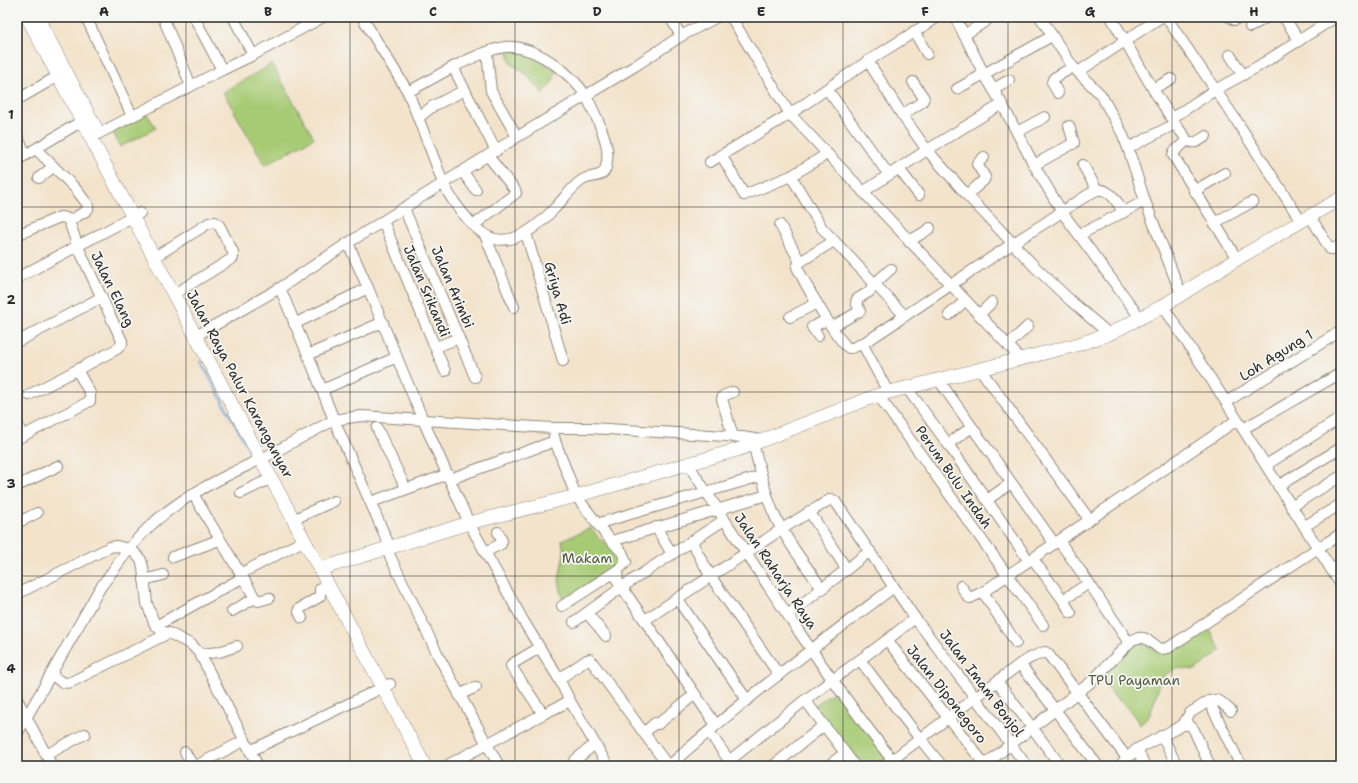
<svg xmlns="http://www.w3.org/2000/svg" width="1358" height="783" font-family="'Shantell Sans',sans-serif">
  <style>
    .green { fill: #a7cb74; stroke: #697b50 }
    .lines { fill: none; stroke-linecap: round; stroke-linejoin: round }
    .stream { stroke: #6ca9de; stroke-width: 2 }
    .minor-casing { stroke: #8f877b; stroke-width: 12 }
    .major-casing { stroke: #8f877b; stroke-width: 14 }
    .minor { stroke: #fff; stroke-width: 10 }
    .major { stroke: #fff; stroke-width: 13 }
    .grid { fill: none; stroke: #2b2b2b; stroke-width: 1; stroke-opacity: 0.55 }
    .labels { text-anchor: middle; stroke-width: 3.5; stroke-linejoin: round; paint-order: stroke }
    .street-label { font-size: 14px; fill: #2b2b2b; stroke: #f6f6f2 }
    .park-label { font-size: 14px; fill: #505b41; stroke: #f6f6f2 }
    .neatline { fill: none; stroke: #2b2b2b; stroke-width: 1.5 }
    .grid-label { font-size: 13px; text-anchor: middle; font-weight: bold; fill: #2b2b2b }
  </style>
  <rect width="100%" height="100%" fill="#f6f6f2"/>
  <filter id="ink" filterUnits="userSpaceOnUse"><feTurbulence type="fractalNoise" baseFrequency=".025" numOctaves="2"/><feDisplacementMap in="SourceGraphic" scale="8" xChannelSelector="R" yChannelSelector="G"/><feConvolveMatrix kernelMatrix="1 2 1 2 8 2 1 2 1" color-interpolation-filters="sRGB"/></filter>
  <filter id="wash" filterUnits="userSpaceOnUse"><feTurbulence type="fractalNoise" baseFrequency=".012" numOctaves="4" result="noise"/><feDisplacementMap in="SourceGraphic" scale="16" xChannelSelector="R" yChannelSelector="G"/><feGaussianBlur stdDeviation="0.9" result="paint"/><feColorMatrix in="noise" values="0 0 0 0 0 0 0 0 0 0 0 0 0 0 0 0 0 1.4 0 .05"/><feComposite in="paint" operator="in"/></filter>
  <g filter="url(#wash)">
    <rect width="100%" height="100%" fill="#f3e3cb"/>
    <g class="green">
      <path d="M508,51H525L555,70C556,80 549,86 543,93L525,73L511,64Z"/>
      <polygon points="272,64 314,138 265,165 223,92"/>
      <polygon points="147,114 156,128 120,147 113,132"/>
      <path d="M591,528C593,531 596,535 599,538C611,549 615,545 619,563L563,601L559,580L564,553L562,540Z"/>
      <path d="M1204,628L1211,632L1221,651L1195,670L1176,668L1162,677L1151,712L1140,725L1130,710L1114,696L1100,677C1108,670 1130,642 1140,642C1145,642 1149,646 1154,649Z"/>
      <polygon points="836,690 888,759 878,766 859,766 814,706"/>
    </g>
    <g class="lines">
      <polyline class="stream" points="201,361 249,450"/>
    </g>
  </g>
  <g filter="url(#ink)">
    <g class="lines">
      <g class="minor-casing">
        <g id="minor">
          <polyline points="86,17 132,116"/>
          <polyline points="163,17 191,86"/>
          <polyline points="194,17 222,70"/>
          <polyline points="233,17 253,55"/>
          <polyline points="362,17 408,92 453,67"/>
          <polyline points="670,17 681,36"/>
          <polyline points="731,17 790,114 1020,358"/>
          <polyline points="955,17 984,74 1002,104 1034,165 1062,212 1141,319"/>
          <polyline points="1040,17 1073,67 1101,95 1122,133 1128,148 1145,201 1181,294"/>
          <polyline points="1111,17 1153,89 1175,124 1185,137 1185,142 1174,152 1173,155 1237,259"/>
          <polyline points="1166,17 1236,120 1301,221"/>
          <polyline points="1230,17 1235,20"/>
          <polyline points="1284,17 1299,41"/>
          <polyline points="17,19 21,17"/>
          <polyline points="1250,27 1267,17"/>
          <polyline points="914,31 927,54"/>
          <polyline points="964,35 986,21"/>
          <polyline points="487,53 491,91 517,137"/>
          <polyline points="1230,55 1243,75"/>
          <polyline points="868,61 902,115 927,150 967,195 1034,266 1071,301 1109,334"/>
          <polyline points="1078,72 1161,17"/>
          <polyline points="827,89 889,175"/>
          <polyline points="957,89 1052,36"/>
          <polyline points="993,89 1009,80"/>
          <polyline points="1153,89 1171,79"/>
          <path d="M408,92C416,113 425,135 433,156C437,166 440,176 444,185C452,201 476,235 495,239C517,244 540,224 554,209C563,200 574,184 584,179C592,175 604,178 606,167C610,151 605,138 599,123C595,114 591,105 586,96C572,74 539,49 513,47C497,45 468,60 453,67L496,151"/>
          <polyline points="1058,93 1052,82 1054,78 1073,67"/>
          <polyline points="22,97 58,76"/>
          <polyline points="902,115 922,102 924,98 913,82"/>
          <polyline points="418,118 433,106 465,90"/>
          <polyline points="1172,118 1215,90 1257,67 1336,17"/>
          <polyline points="1017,132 1045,117"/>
          <polyline points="17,136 26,155"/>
          <polyline points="92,137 222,70 253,55 323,17"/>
          <path d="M1185,140C1194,145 1199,141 1206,136"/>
          <polyline points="1128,148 1175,124"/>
          <polyline points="36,149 75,188 88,205 88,209 86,211 69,221"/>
          <polyline points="722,156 744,195 791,176 827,154"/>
          <polyline points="17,160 87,118"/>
          <polyline points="710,162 790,114 868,61 938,17"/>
          <polyline points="1034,165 1074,143 1069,126"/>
          <polyline points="1083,165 1097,190"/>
          <polyline points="899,169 919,195"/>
          <polyline points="463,172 476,190"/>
          <polyline points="791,176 822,228 905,316"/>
          <polyline points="39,178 53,167"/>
          <polyline points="1194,191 1225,173"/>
          <polyline points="863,192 927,150 1002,104"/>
          <polyline points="967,195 984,180 985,177 977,164 984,157"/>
          <polyline points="404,208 475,377"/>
          <polyline points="1310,216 1330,249 1333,249 1341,245"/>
          <polyline points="383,221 445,371"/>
          <polyline points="1214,223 1252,202"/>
          <polyline points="474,225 516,193 515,190 488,156"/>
          <polyline points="780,225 800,262"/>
          <polyline points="526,233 563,361"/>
          <polyline points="17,235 60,217 66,218 69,221 78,247 122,341 122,344 117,349 29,395"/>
          <polyline points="485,235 514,307"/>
          <polyline points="1079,235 1145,201"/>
          <path d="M834,241L800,262L797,267L801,275C806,285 841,347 849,348C859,349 897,321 906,315C953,284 998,252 1045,223C1062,212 1079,199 1097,190C1109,188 1119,203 1123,213"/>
          <path d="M909,242C916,236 923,234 930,228"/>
          <polyline points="348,243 368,288 423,420 469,523 524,622 559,679 570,701 608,766"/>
          <polyline points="161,253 209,223 215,222 219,225 233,252 233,258 181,290"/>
          <polyline points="17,278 140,213"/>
          <polyline points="280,288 308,355 334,420 390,547"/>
          <polyline points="1163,306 1226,402 1341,585"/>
          <polyline points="949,315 965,301"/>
          <polyline points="979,315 992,302"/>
          <polyline points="790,317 817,303"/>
          <polyline points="294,324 368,288"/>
          <polyline points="832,327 860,311 856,302 857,299 869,292 874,284 891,269"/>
          <polyline points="196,336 280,288 348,243 517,137 635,66 681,36 717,17"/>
          <polyline points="818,336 812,327 827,320"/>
          <polyline points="17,342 102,297"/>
          <polyline points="862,343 888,392"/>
          <polyline points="1008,345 1028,326"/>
          <polyline points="436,347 459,338"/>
          <polyline points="308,355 383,322"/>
          <polyline points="980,369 1089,519"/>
          <polyline points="938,379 1054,543"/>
          <polyline points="906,387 948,444 1029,561"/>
          <polyline points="322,390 397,357"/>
          <polyline points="878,395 1043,625"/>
          <polyline points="1226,402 1341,331"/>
          <polyline points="17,424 23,436"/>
          <polyline points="377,428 406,489"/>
          <polyline points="1243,429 1341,373"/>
          <polyline points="733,437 722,399 723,396 733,392"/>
          <polyline points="17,439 90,401 90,393 77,370"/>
          <polyline points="555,441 576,496 606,535 622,552 626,562 618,570 617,580 716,725"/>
          <path d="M753,444C760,467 764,492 774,514C786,541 806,565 822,589"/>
          <polyline points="948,444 972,427"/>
          <polyline points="269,455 334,420 361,416 552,428 590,428 676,433 742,437 761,440"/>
          <path d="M688,464C755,566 821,670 897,766"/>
          <polyline points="1266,465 1341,418"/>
          <polyline points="450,479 555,441 554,436"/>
          <polyline points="17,486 58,466"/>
          <polyline points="1278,486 1341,448"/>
          <polyline points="241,493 272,478"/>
          <polyline points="193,494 255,598 258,601 269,598"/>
          <polyline points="987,500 1011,483"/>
          <polyline points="371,502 448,474"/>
          <polyline points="1291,507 1341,476"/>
          <polyline points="809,511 847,570"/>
          <polyline points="301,516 334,501"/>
          <polyline points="603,522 761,476"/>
          <polyline points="17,523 37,513"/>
          <polyline points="1305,526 1341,504"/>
          <polyline points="656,527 672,554"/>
          <polyline points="612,541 767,495"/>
          <polyline points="691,541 711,577 779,675"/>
          <polyline points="1059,541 1089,583 1129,643"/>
          <polyline points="386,548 440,659 499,766"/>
          <polyline points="485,552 501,544 502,541 498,532"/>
          <polyline points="173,557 219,540"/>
          <polyline points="1033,559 1063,600"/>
          <polyline points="1332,569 1341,564"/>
          <polyline points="240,574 305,540"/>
          <polyline points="144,580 163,575"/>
          <polyline points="961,586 968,597 970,598 983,592 1237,420"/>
          <polyline points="983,592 1016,643"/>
          <path d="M17,594L110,547L117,546L129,549C163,505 212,482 261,459"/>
          <polyline points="678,600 747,700"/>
          <polyline points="562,606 618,570"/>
          <polyline points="232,611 255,598"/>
          <polyline points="587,613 606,636"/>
          <polyline points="1071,613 1063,600 1089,583"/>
          <polyline points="788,615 870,551"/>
          <polyline points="302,618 299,612 299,609 319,597 320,596 320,589 328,583"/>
          <polyline points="645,620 782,529 831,499 835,501 915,618 1027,766"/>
          <polyline points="574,622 622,587 724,520"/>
          <polyline points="156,626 242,578"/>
          <polyline points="887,640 986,766"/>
          <polyline points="539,648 512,664 511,666 543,714"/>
          <polyline points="200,654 219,652 237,646"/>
          <polyline points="860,660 920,739 942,766"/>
          <polyline points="1020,664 1098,766"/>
          <path d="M51,674C57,679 63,685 71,682L169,633"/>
          <polyline points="559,679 587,660 590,659 668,766"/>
          <polyline points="997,681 1061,766"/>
          <polyline points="459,695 476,687"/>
          <polyline points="17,699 52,766"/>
          <polyline points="805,700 855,766"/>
          <polyline points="1209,701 1241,766"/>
          <path d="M1183,725C1188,724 1191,725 1194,730L1210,766"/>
          <polyline points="709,732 733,766"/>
          <polyline points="644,733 655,723 658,724 695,694"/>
          <polyline points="17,734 100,588 129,549 134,552 141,560 143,567 147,603 154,623 161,631 169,633 192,645 200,654 258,766"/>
          <polyline points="1162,735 1177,766"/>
          <polyline points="1137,749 1145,766"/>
          <polyline points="250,751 390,684"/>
          <polyline points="185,752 193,766"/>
          <polyline points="46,755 85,734"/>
          <polyline points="574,761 595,744"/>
          <polyline points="729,761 805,700 887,640 915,618"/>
          <polyline points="196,766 245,740"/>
          <polyline points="446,766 543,714 570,701"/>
          <path d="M669,766C740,702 817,645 894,587"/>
          <polyline points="773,766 823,726"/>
          <polyline points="828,766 845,753"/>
          <polyline points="884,766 1020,664 1032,657 1045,652 1048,654 1127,758"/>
          <path d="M983,766L1091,682L1132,640C1145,634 1149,641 1160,649L1168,648L1318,548L1341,534"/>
          <polyline points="1119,766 1137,749 1183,725 1190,713 1209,701 1216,700 1221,702 1231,711"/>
        </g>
      </g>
      <g class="major-casing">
        <g id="major">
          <polyline points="27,17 231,403 425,766"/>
          <polyline points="37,17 98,132"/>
          <polyline points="320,569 469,523 576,496 740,449 878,395 1076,345 1109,334 1163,306 1237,259 1341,198"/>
        </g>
      </g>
      <use href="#minor" class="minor"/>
      <use href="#major" class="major"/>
    </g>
  </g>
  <path class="grid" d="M186,17V766M350,17V766M515,17V766M679,17V766M843,17V766M1008,17V766M1172,17V766M17,207H1341M17,392H1341M17,576H1341"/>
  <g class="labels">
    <g class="street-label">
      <text transform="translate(453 287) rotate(67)" y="5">Jalan Arimbi</text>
      <text transform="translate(113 289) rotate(64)" y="5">Jalan Elang</text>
      <text transform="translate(427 291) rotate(67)" y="5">Jalan Srikandi</text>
      <text transform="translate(558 293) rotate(74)" y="5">Griya Adi</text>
      <text transform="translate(1276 355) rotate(-32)" y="5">Loh Agung 1</text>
      <text transform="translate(240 384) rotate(62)" y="5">Jalan Raya Palur Karanganyar</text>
      <text transform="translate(954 477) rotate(55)" y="5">Perum Bulu Indah</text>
      <text transform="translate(776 571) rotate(56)" y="5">Jalan Raharja Raya</text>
      <text transform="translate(982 683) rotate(53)" y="5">Jalan Imam Bonjol</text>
      <text transform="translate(947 694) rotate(52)" y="5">Jalan Diponegoro</text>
    </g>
    <g class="park-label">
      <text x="587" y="563">Makam</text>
      <text x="1134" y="685">TPU Payaman</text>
    </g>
  </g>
  <rect width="1358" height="783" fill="none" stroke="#f6f6f2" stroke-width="44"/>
  <rect x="22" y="22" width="1314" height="739" class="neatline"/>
  <g class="grid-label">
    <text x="104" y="16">A</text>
    <text x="268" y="16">B</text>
    <text x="433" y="16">C</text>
    <text x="597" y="16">D</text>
    <text x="761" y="16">E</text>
    <text x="925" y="16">F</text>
    <text x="1090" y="16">G</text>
    <text x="1254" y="16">H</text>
    <text x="11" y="119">1</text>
    <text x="11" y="304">2</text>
    <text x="11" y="488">3</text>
    <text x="11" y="673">4</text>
  </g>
</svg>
